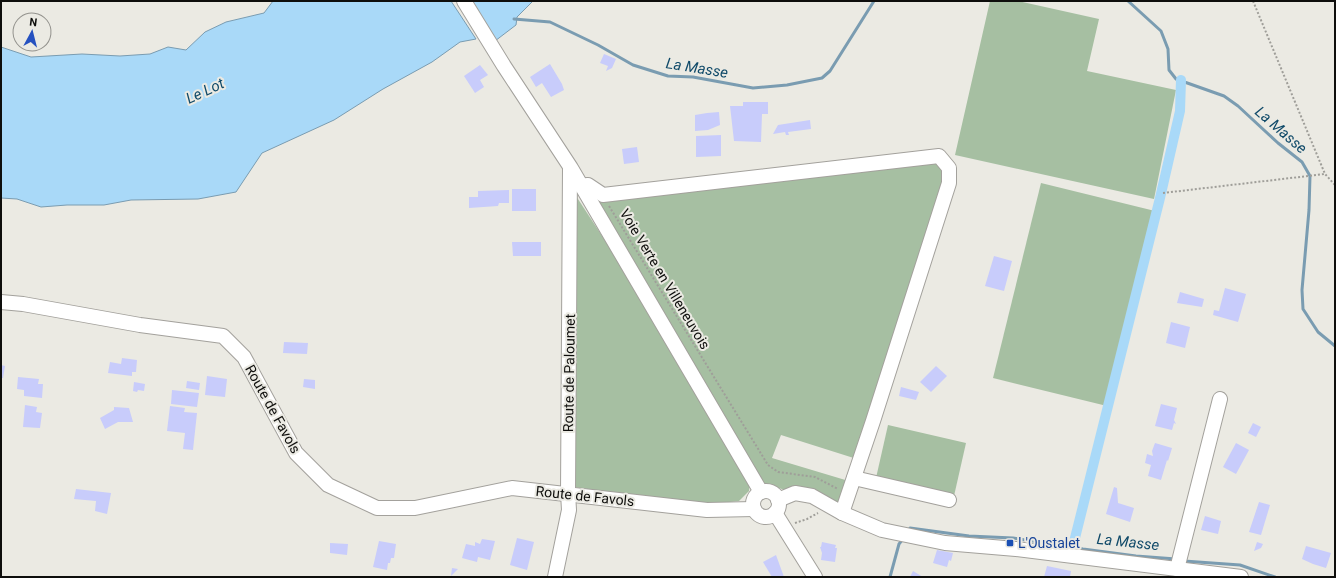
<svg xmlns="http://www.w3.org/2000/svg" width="1336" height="578" font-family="Roboto,sans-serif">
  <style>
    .green { fill: #a6bfa2 }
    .water { fill: #a9d9f8; stroke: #7a9cb1 }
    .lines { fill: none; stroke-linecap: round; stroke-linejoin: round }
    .stream { stroke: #7a9cb1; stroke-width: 3 }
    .canal { stroke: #a9d9f8; stroke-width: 10 }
    .building { fill: #c8ccfb }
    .minor-casing { stroke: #a3a19c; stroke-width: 16 }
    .path { stroke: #9f9e99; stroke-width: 2; stroke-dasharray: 2 2; stroke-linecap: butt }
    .minor { stroke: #fff; stroke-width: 14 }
    .transit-dot { fill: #1a4fb4; stroke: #ebeae3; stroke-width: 1.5 }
    .labels { text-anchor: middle; stroke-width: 4; stroke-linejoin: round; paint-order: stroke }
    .street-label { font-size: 14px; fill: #0e0e0c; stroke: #ebeae3 }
    .transit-label { font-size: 14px; fill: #164399; stroke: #ebeae3; text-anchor: start }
    .water-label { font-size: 15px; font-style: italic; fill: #104a69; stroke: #ebeae3 }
  </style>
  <rect width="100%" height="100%" fill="#ebeae3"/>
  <g class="green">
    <polygon points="990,1 1018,1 1099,19 1087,71 1176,90 1154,199 955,155"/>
    <polygon points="939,156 949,168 860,460 781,435 772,458 852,482 842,513 795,493 755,481 587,196"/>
    <polygon points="1041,183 1155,211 1107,406 993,378"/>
    <polygon points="576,196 623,268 750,481 749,491 739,501 703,505 573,487"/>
    <polygon points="888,425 966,443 954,496 876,478"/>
  </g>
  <g class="water">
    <polygon points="273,1 451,1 476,39 460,42 432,62 383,89 334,120 262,153 236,192 198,199 131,200 104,205 67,205 41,207 17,199 1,198 1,47 31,57 82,54 120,56 150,54 168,47 186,50 205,32 226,22 264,13"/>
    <polygon points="471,1 533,1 517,17 516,25 495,41"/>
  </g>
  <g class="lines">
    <g class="stream">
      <polyline points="1128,1 1161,31 1168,49 1169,70 1176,79 1224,96 1238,106 1278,143 1302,162 1310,176 1309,210 1302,290 1303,309 1318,332 1335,346"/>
      <polyline points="514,19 550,22 598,45 633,65 668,76 693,77 753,88 787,85 822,78 830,71 874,1"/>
      <polyline points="908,531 910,528 969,536 1013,538 1083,549 1136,556 1176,559"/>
      <polyline points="1184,561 1240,565 1275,577"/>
      <polyline points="890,577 899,544 903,539"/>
    </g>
    <polyline class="canal" points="1067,547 1074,542 1160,198 1180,111 1181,80"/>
  </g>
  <g class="building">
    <polygon points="604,54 616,59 612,68 606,71 608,66 600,63"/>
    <polygon points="550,64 562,84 564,90 551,97 542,83 536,87 530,77"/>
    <polygon points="480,65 488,75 480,80 484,87 475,93 464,76"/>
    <polygon points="743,102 768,102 768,114 762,114 761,142 734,141 730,106 743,106"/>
    <polygon points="719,112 720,125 708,130 695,131 695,115 707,113"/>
    <polygon points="810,120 811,129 788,132 789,135 786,135 785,132 773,134 778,125"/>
    <polygon points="721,135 721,156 696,157 696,136"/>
    <polygon points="637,147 639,162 624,164 622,149"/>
    <rect x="512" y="189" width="24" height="22"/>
    <polygon points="509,190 509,203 499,203 498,206 469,208 469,197 478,197 478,191"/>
    <polygon points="512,242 541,242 541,256 513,256"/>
    <polygon points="994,256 1012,261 1004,291 985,286"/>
    <polygon points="1225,288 1246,294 1238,322 1213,315 1214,310 1219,311"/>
    <polygon points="1180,292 1204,299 1202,307 1177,303"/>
    <polygon points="1171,322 1190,327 1185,348 1166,343"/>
    <polygon points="284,342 308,343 307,354 283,353"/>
    <polygon points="122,358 137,360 136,372 132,372 132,376 108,373 110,362 121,364"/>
    <polygon points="1,365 5,366 3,378 1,378"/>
    <polygon points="936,366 947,376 931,392 920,382"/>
    <polygon points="207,376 227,379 225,397 205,395"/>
    <polygon points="18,377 39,379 38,384 43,384 42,398 24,396 24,390 17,389"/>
    <polygon points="304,379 315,380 315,389 303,387"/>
    <polygon points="187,381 200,383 199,390 186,388"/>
    <polygon points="134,382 145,384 144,391 138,390 137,392 133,391"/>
    <polygon points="901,387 919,392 916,400 899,396"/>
    <polygon points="172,390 199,393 197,407 171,404"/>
    <polygon points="1161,404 1177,408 1174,420 1176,424 1174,423 1172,430 1155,426"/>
    <polygon points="25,405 37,407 36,412 42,413 40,428 23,427"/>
    <polygon points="170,406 185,408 184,412 197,413 193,450 183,449 185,433 167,431"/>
    <polygon points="114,407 129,408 133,422 118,422 105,429 100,418 114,410"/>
    <polygon points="1253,423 1261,427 1256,437 1248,433"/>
    <polygon points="1155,443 1172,448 1168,461 1167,460 1161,480 1148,476 1151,465 1145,463 1147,454 1153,456 1152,451"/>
    <polygon points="1236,443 1249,450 1236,474 1223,467"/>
    <polygon points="1114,487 1117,488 1118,503 1134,508 1130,522 1106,514"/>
    <polygon points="76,489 111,493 107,514 95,511 96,501 74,499"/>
    <polygon points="1259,502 1270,505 1261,535 1249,532"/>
    <polygon points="1205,516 1221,521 1218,534 1201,530"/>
    <polygon points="517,538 534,542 527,570 510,565"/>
    <polygon points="482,539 495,541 490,560 478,557 477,562 462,558 466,544 475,546 475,542 480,544"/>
    <polygon points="379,541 396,544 394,558 391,558 390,563 388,563 387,570 373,567"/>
    <polygon points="822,542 836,545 835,548 837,548 835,562 821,560 822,553 820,547 821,547"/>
    <polygon points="1257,542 1263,544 1261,548 1254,551"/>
    <polygon points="330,543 348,544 347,555 330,553"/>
    <polygon points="1306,546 1331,553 1326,568 1313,564 1302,559"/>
    <polygon points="937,550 953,553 951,561 949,560 947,567 933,563"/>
    <polygon points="776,555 784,577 772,577 763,562"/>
    <polygon points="1047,566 1071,571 1070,577 1044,577"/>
    <polygon points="452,568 458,569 451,576"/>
    <polygon points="913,571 923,577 910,577"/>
  </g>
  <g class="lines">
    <g class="minor-casing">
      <g id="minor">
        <polyline points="464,1 504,66 571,168 761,492"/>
        <polyline points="581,186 588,185 603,195 939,156 949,168 949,183 873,421 842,513"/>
        <polyline points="1,302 23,304 140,325 223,336 244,357 296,453 328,485 377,508 415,508 512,488 707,510 754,509"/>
        <polyline points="854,478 949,500"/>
        <circle cx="766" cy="504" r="13"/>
        <polyline points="778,500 795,493 812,496 842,513 882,530 945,543 1016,549 1241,577"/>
        <polyline points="775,513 815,577"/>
        <polyline points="1177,569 1220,399"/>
        <polyline points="555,577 569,510 568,493 570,168"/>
      </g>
    </g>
    <g class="path">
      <polyline points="1253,1 1325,174 1335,185"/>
      <polyline points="1163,193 1325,174"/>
      <polyline points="609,206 768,465 778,472 815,477 838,489"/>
      <polyline points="795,523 807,519 818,513"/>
    </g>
    <use href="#minor" class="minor"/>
  </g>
  <rect class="transit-dot" x="1006" y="539" width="8" height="8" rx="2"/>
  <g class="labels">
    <g class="street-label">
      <text transform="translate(665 279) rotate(59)" y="5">Voie Verte en Villeneuvois</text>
      <text transform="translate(569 373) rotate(-89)" y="5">Route de Paloumet</text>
      <text transform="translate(273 409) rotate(61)" y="5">Route de Favols</text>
      <text transform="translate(585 496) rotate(6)" y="5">Route de Favols</text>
    </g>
    <g class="transit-label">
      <text x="1018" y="548">L'Oustalet</text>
    </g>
    <g class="water-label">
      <text transform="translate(697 68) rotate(9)" y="5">La Masse</text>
      <text transform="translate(205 91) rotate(-25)" y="5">Le Lot</text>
      <text transform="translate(1281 130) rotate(41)" y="5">La Masse</text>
      <text transform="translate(1128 542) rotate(6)" y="5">La Masse</text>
    </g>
  </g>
  <rect width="1336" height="578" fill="none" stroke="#0e0e0c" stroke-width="4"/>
  <g transform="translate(32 32) rotate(7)"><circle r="19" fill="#ebeae3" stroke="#93928d"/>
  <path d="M0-3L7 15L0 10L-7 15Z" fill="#2551c0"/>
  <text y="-6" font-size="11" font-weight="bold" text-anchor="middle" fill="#0e0e0c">N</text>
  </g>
</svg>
